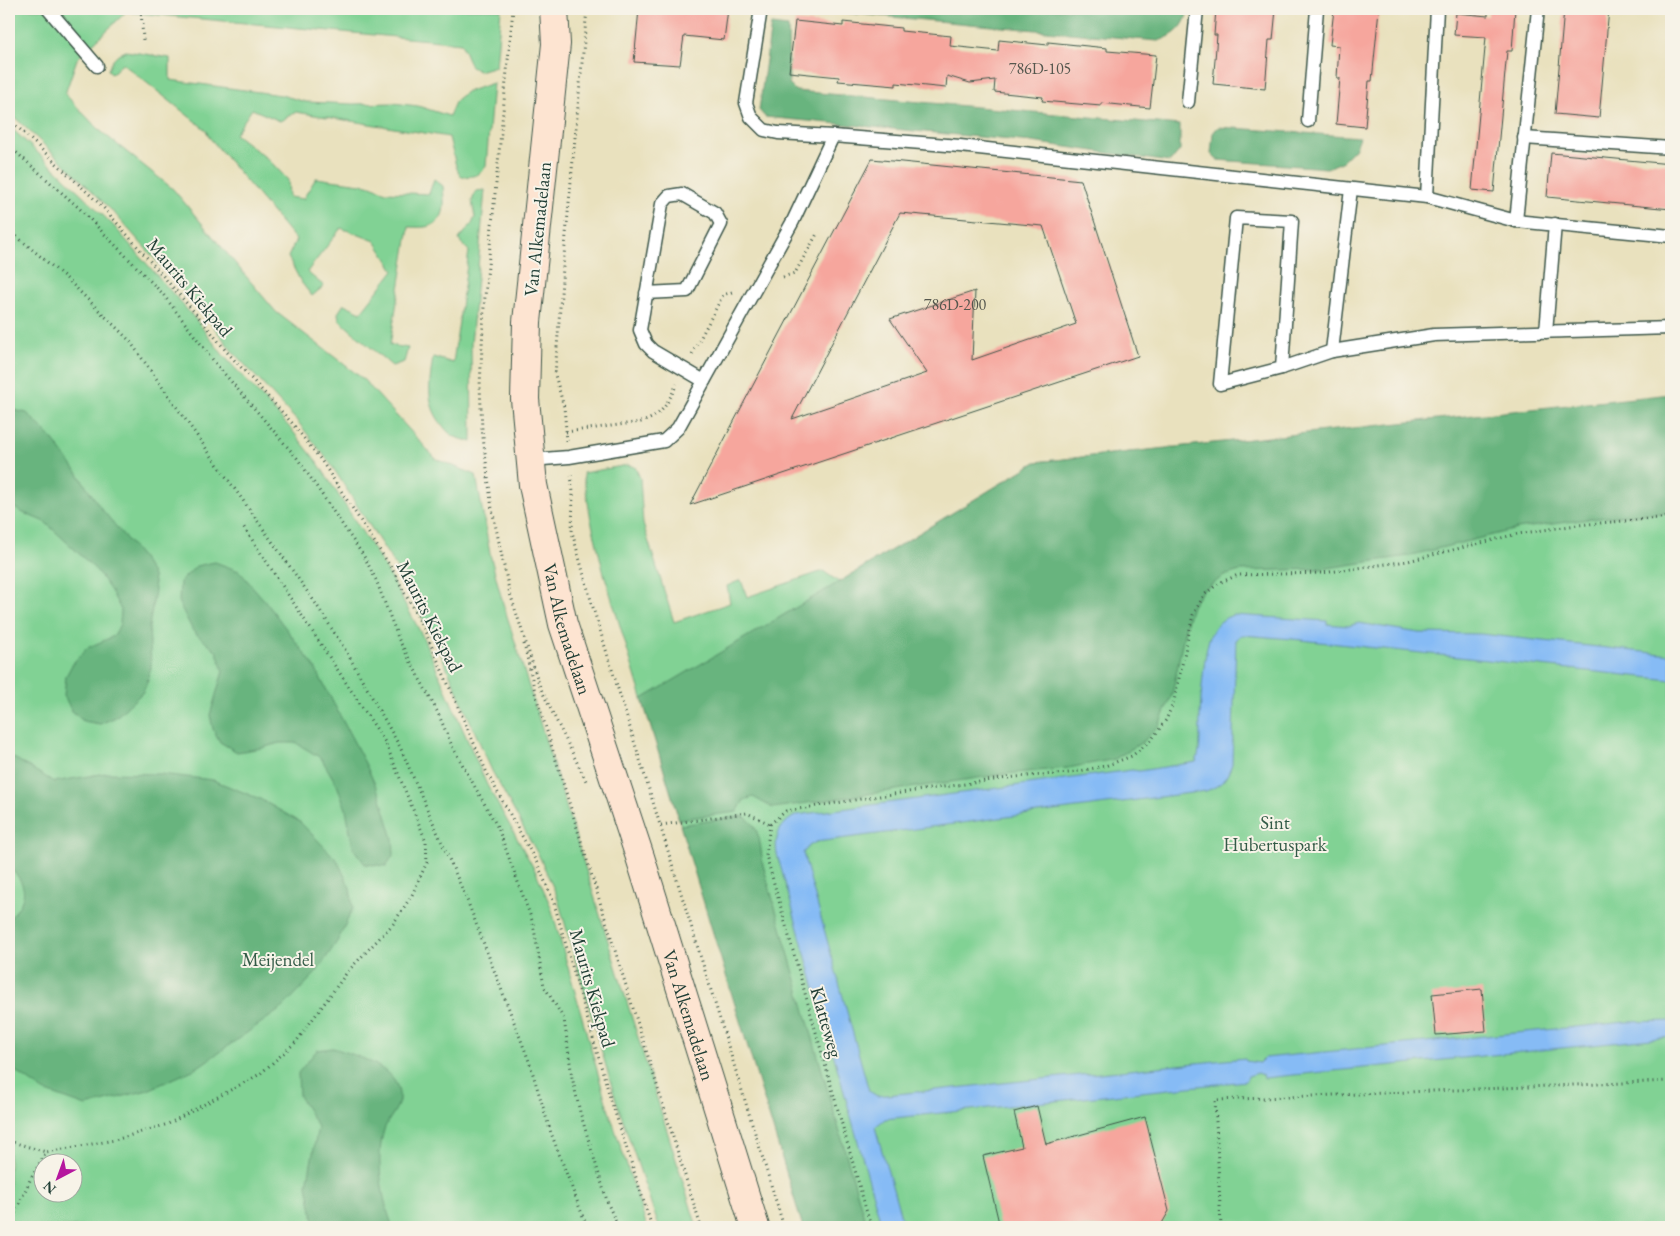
<svg xmlns="http://www.w3.org/2000/svg" width="1680" height="1236" font-family="'EB Garamond',serif">
  <style>
    .green { fill: #81d294; stroke: #508864; fill-rule: evenodd }
    .forest { fill: #68b47e; stroke: #447859 }
    .water { fill: #86bbf5; stroke: #527c94 }
    .building { fill: #f6a69d; fill-rule: evenodd }
    .lines { fill: none; stroke-linecap: round; stroke-linejoin: round }
    .lane-casing { stroke: #3d5649; stroke-width: 15 }
    .secondary-casing { stroke: #3d5649; stroke-width: 30 }
    .path { stroke: #3d5649; stroke-width: 3; stroke-dasharray: 1 4; stroke-linecap: butt }
    .lane { stroke: #fff; stroke-width: 12 }
    .secondary { stroke: #fde4d1; stroke-width: 28 }
    .labels { text-anchor: middle; stroke-width: 4; stroke-linejoin: round; paint-order: stroke }
    .number-label { font-size: 16px; fill: #55574e }
    .street-label { font-size: 19px; fill: #1f3d34; stroke: #f7f3e8 }
    .park-label { font-size: 19px; fill: #335b47; stroke: #f7f3e8 }
  </style>
  <rect width="100%" height="100%" fill="#f7f3e8"/>
  <filter id="ink" filterUnits="userSpaceOnUse"><feTurbulence type="fractalNoise" baseFrequency=".02" numOctaves="2"/><feDisplacementMap in="SourceGraphic" scale="10" xChannelSelector="R" yChannelSelector="G"/><feConvolveMatrix kernelMatrix="1 2 1 2 8 2 1 2 1" color-interpolation-filters="sRGB"/></filter>
  <filter id="wash" filterUnits="userSpaceOnUse"><feTurbulence type="fractalNoise" baseFrequency=".0096" numOctaves="4" result="noise"/><feDisplacementMap in="SourceGraphic" scale="20" xChannelSelector="R" yChannelSelector="G"/><feGaussianBlur stdDeviation="1.12" result="paint"/><feColorMatrix in="noise" values="0 0 0 0 0 0 0 0 0 0 0 0 0 0 0 0 0 1.4 0 .05"/><feComposite in="paint" operator="in"/></filter>
  <g filter="url(#wash)">
    <rect width="100%" height="100%" fill="#e9e1be"/>
    <g class="green">
      <polygon points="9,9 501,9 496,66 479,71 471,67 461,43 126,12 77,59 65,94 98,129 173,189 276,312 363,379 436,459 476,475 490,554 502,600 697,1227 659,1227 614,1094 557,896 540,858 492,771 440,652 396,567 330,463 298,422 232,351 207,318 116,215 72,171 9,112"/>
      <path d="M126,51L170,58V80L281,95L306,102L353,104L393,103L418,106L449,116L456,100L466,92L493,83L486,166C479,177 472,177 460,176L456,166L449,137L296,112L280,121L252,109L235,134L269,160L288,180L289,197L303,199L316,178L368,185L386,192L429,194L434,179L443,186C444,201 448,219 430,226C424,228 415,227 409,227L390,345L408,348L404,362L392,366L339,320L338,313L344,304L361,312L394,270L375,241L341,228L307,272L324,286L312,296L301,282L288,257L296,240L209,137L206,130L122,63L112,74L108,70C112,60 116,55 126,51Z"/>
      <path d="M9,126L64,177L112,224L197,321L223,355L291,429L318,463L386,569L422,635L487,785L536,872L551,907L606,1102L647,1227H9ZM42,1164H72V1194H42Z"/>
      <path d="M485,190L471,344L472,442C466,440 459,439 453,436C448,433 443,426 440,422C425,401 430,381 433,357L453,363L469,251L461,243L459,239L472,224L475,217L472,201L476,191Z"/>
      <polygon points="1671,395 1671,1227 803,1227 603,570 591,520 583,473 628,465 635,467 640,478 643,524 674,622 730,603 727,586 741,580 747,597 823,571 839,582 1036,462"/>
    </g>
    <g class="forest">
      <path d="M803,9H1188C1186,27 1174,36 1158,41Z"/>
      <polygon points="771,25 788,27 789,84 796,91 1180,125 1180,150 1170,162 1032,142 765,117 759,110"/>
      <polygon points="1218,127 1360,137 1355,149 1342,162 1327,168 1217,160 1211,154 1213,133"/>
      <polygon points="1671,394 1671,513 1639,514 1588,519 1517,529 1408,556 1321,569 1240,571 1233,573 1224,576 1203,590 1192,606 1185,629 1172,695 1159,725 1144,741 1115,759 1068,768 1005,774 773,808 753,797 744,800 737,812 679,819 642,699 839,582 1036,462"/>
      <polygon points="9,409 27,413 49,435 77,472 100,507 142,558 153,576 155,590 149,627 151,667 147,683 143,692 116,717 100,724 83,721 71,710 64,695 66,676 73,663 87,648 114,636 120,624 121,610 111,591 97,571 72,547 45,522 21,512 9,504"/>
      <polygon points="215,562 239,571 266,602 314,666 366,765 380,795 393,839 394,854 386,866 365,864 353,848 346,809 337,785 321,758 296,743 279,743 262,748 237,752 220,742 213,729 210,715 223,671 217,652 193,631 179,603 180,582 196,566"/>
      <path d="M9,755L54,782L106,773L160,774L213,780L260,799L300,822L337,860L350,888L353,908L338,940L316,973L281,1009L195,1069L148,1090L86,1106L44,1091L14,1070L9,1052V980L11,974L9,968V919C28,898 29,887 9,866Z"/>
      <path d="M743,816C761,826 760,846 763,865L867,1227H803L680,825Z"/>
      <path d="M333,1048C356,1055 403,1069 399,1100C398,1110 387,1120 384,1130C375,1158 382,1201 393,1227H315L307,1185L318,1127L299,1096L298,1073L317,1050Z"/>
    </g>
    <path class="water" d="M1234,615L1327,621V624L1348,626L1359,623L1419,633L1481,634L1671,655V680L1292,639L1242,635L1236,640L1232,764C1226,780 1222,785 1206,791L816,842L809,846L803,853L869,1091L877,1096L1245,1058L1246,1061L1259,1063L1264,1058L1626,1022L1671,1021V1037L1264,1078L1263,1075L1258,1073L1248,1076L1246,1081L885,1119L875,1127L904,1227H882L777,854C774,837 780,823 797,815L1132,770L1139,771L1196,762C1202,748 1199,731 1200,716C1201,698 1204,648 1211,634C1215,625 1224,617 1234,615Z"/>
    <g id="blocks">
      <g class="building">
        <polygon points="639,9 728,9 724,40 684,36 680,65 634,62"/>
        <polygon points="1216,9 1276,9 1273,40 1269,40 1265,89 1213,84 1217,35 1214,35"/>
        <polygon points="1334,9 1379,9 1372,81 1369,81 1365,127 1336,124 1340,78 1337,78 1339,46 1330,45"/>
        <polygon points="1488,9 1515,9 1512,51 1507,51 1494,192 1472,190 1486,37 1454,35 1456,13 1488,16"/>
        <polygon points="1564,9 1609,9 1599,118 1555,114"/>
        <polygon points="795,21 843,26 843,22 901,28 901,31 951,36 950,46 998,51 999,40 1048,45 1048,42 1107,48 1107,51 1156,55 1150,108 1101,103 1101,106 1042,101 1043,97 994,92 995,80 970,83 947,76 946,88 896,83 896,86 838,81 839,77 789,72"/>
        <polygon points="1551,153 1671,164 1671,209 1547,197"/>
        <path d="M872,159L1081,180L1138,356L690,505ZM900,213L1043,226L1076,324L972,360L975,291L890,319L927,373L792,419Z"/>
        <polygon points="1482,989 1486,1031 1436,1035 1432,994"/>
        <polygon points="1037,1106 1046,1144 1145,1117 1169,1211 1160,1227 1000,1227 983,1156 1022,1147 1014,1112"/>
      </g>
    </g>
  </g>
  <g filter="url(#ink)">
    <use href="#blocks" fill-opacity="0" stroke="#3d5649" stroke-width="1"/>
    <g class="lines">
      <g class="lane-casing">
        <g id="lane">
          <polyline points="48,9 97,66"/>
          <polyline points="761,9 746,103 751,117 764,130 778,133 833,136 960,146 1427,197 1516,221 1671,236"/>
          <polyline points="1188,102 1197,9"/>
          <polyline points="1308,121 1317,9"/>
          <polyline points="1524,138 1671,148"/>
          <polyline points="1427,197 1437,9"/>
          <polygon points="1236,218 1292,221 1282,368 1220,384"/>
          <polyline points="1516,221 1538,9"/>
          <polyline points="646,293 687,291 721,224 715,213 682,194 669,196 662,204 640,330 646,344 653,351 704,381"/>
          <polyline points="1546,332 1555,224"/>
          <polyline points="1332,351 1351,189"/>
          <polyline points="1282,368 1332,351 1434,335 1671,328"/>
          <polyline points="530,460 569,457 664,441 678,428 793,221 833,136"/>
        </g>
      </g>
      <g class="secondary-casing">
        <g id="secondary">
          <path id="s1" d="M554,9L556,44L527,322L525,399L533,485L563,624L640,857L755,1227"/>
        </g>
      </g>
      <g class="path">
        <polyline points="141,9 143,40"/>
        <polyline points="513,9 484,307 480,386 482,429 492,509 509,590 540,687 586,781"/>
        <polyline points="9,119 103,207 203,322 227,352 292,423 321,460 392,569 424,629 487,773 537,863 553,900 610,1097 652,1227"/>
        <polyline points="9,146 78,207 162,293 216,364 297,458 365,558 376,580 399,640 438,713 452,746 498,828 533,923 544,986 564,1019 572,1077 580,1112 608,1204 618,1227"/>
        <polyline points="9,230 65,277 129,340 281,554 316,604 346,651 400,747 467,900 529,1061 551,1133 587,1227"/>
        <polyline points="783,277 795,273 817,234"/>
        <polyline points="692,354 723,295 732,292"/>
        <path d="M566,432L641,422C663,416 667,403 677,384"/>
        <polyline points="567,441 564,407 555,375 563,267 587,9"/>
        <polyline points="571,475 573,492 572,532 594,611 784,1227"/>
        <polyline points="524,644 536,696 701,1227"/>
        <polyline points="770,824 786,811 886,795 1015,777 1069,773 1105,766 1132,756 1152,739 1166,720 1174,701 1193,615 1204,595 1219,583 1238,575 1322,573 1408,561 1517,534 1577,525 1671,517"/>
        <polyline points="770,824 766,855 871,1227"/>
        <polyline points="661,825 747,813 770,824"/>
        <polyline points="9,1141 46,1152"/>
        <polyline points="9,1227 30,1180 46,1152 115,1140 168,1124 260,1074 296,1042 348,971 393,924 412,895 427,862 426,841 385,742 243,526"/>
        <polyline points="1221,1227 1215,1100 1671,1081"/>
      </g>
      <use href="#lane" class="lane"/>
      <use href="#secondary" class="secondary"/>
    </g>
  </g>
  <g class="labels">
    <g class="number-label">
      <text x="1040" y="74">786D-105</text>
      <text x="955" y="310">786D-200</text>
    </g>
    <g class="street-label">
      <text transform="translate(537 229) rotate(-84)" y="7">Van Alkemadelaan</text>
      <text transform="translate(190 287) rotate(50)" y="7">Maurits Kiekpad</text>
      <text transform="translate(430 616) rotate(63)" y="7">Maurits Kiekpad</text>
      <text dy="7" stroke="none"><textPath href="#s1" startOffset="626">Van Alkemadelaan</textPath></text>
      <text transform="translate(593 988) rotate(74)" y="7">Maurits Kiekpad</text>
      <text dy="7" stroke="none"><textPath href="#s1" startOffset="1031">Van Alkemadelaan</textPath></text>
      <text transform="translate(827 1022) rotate(74)" y="7">Klatteweg</text>
    </g>
    <g class="park-label">
      <text x="1275" y="829">Sint<tspan x="1275" dy="22">Hubertuspark</tspan></text>
      <text x="278" y="966">Meijendel</text>
    </g>
  </g>
  <rect width="1680" height="1236" fill="none" stroke="#f7f3e8" stroke-width="30"/>
  <g transform="translate(58 1178) rotate(221)"><circle r="24" fill="#f7f3e8" stroke="#a1aaa0"/>
  <path d="M0-4L9 19L0 12L-9 19Z" fill="#b5179e"/>
  <text y="-8" font-size="14" font-weight="bold" text-anchor="middle" fill="#1f3d34">N</text>
  </g>
</svg>
